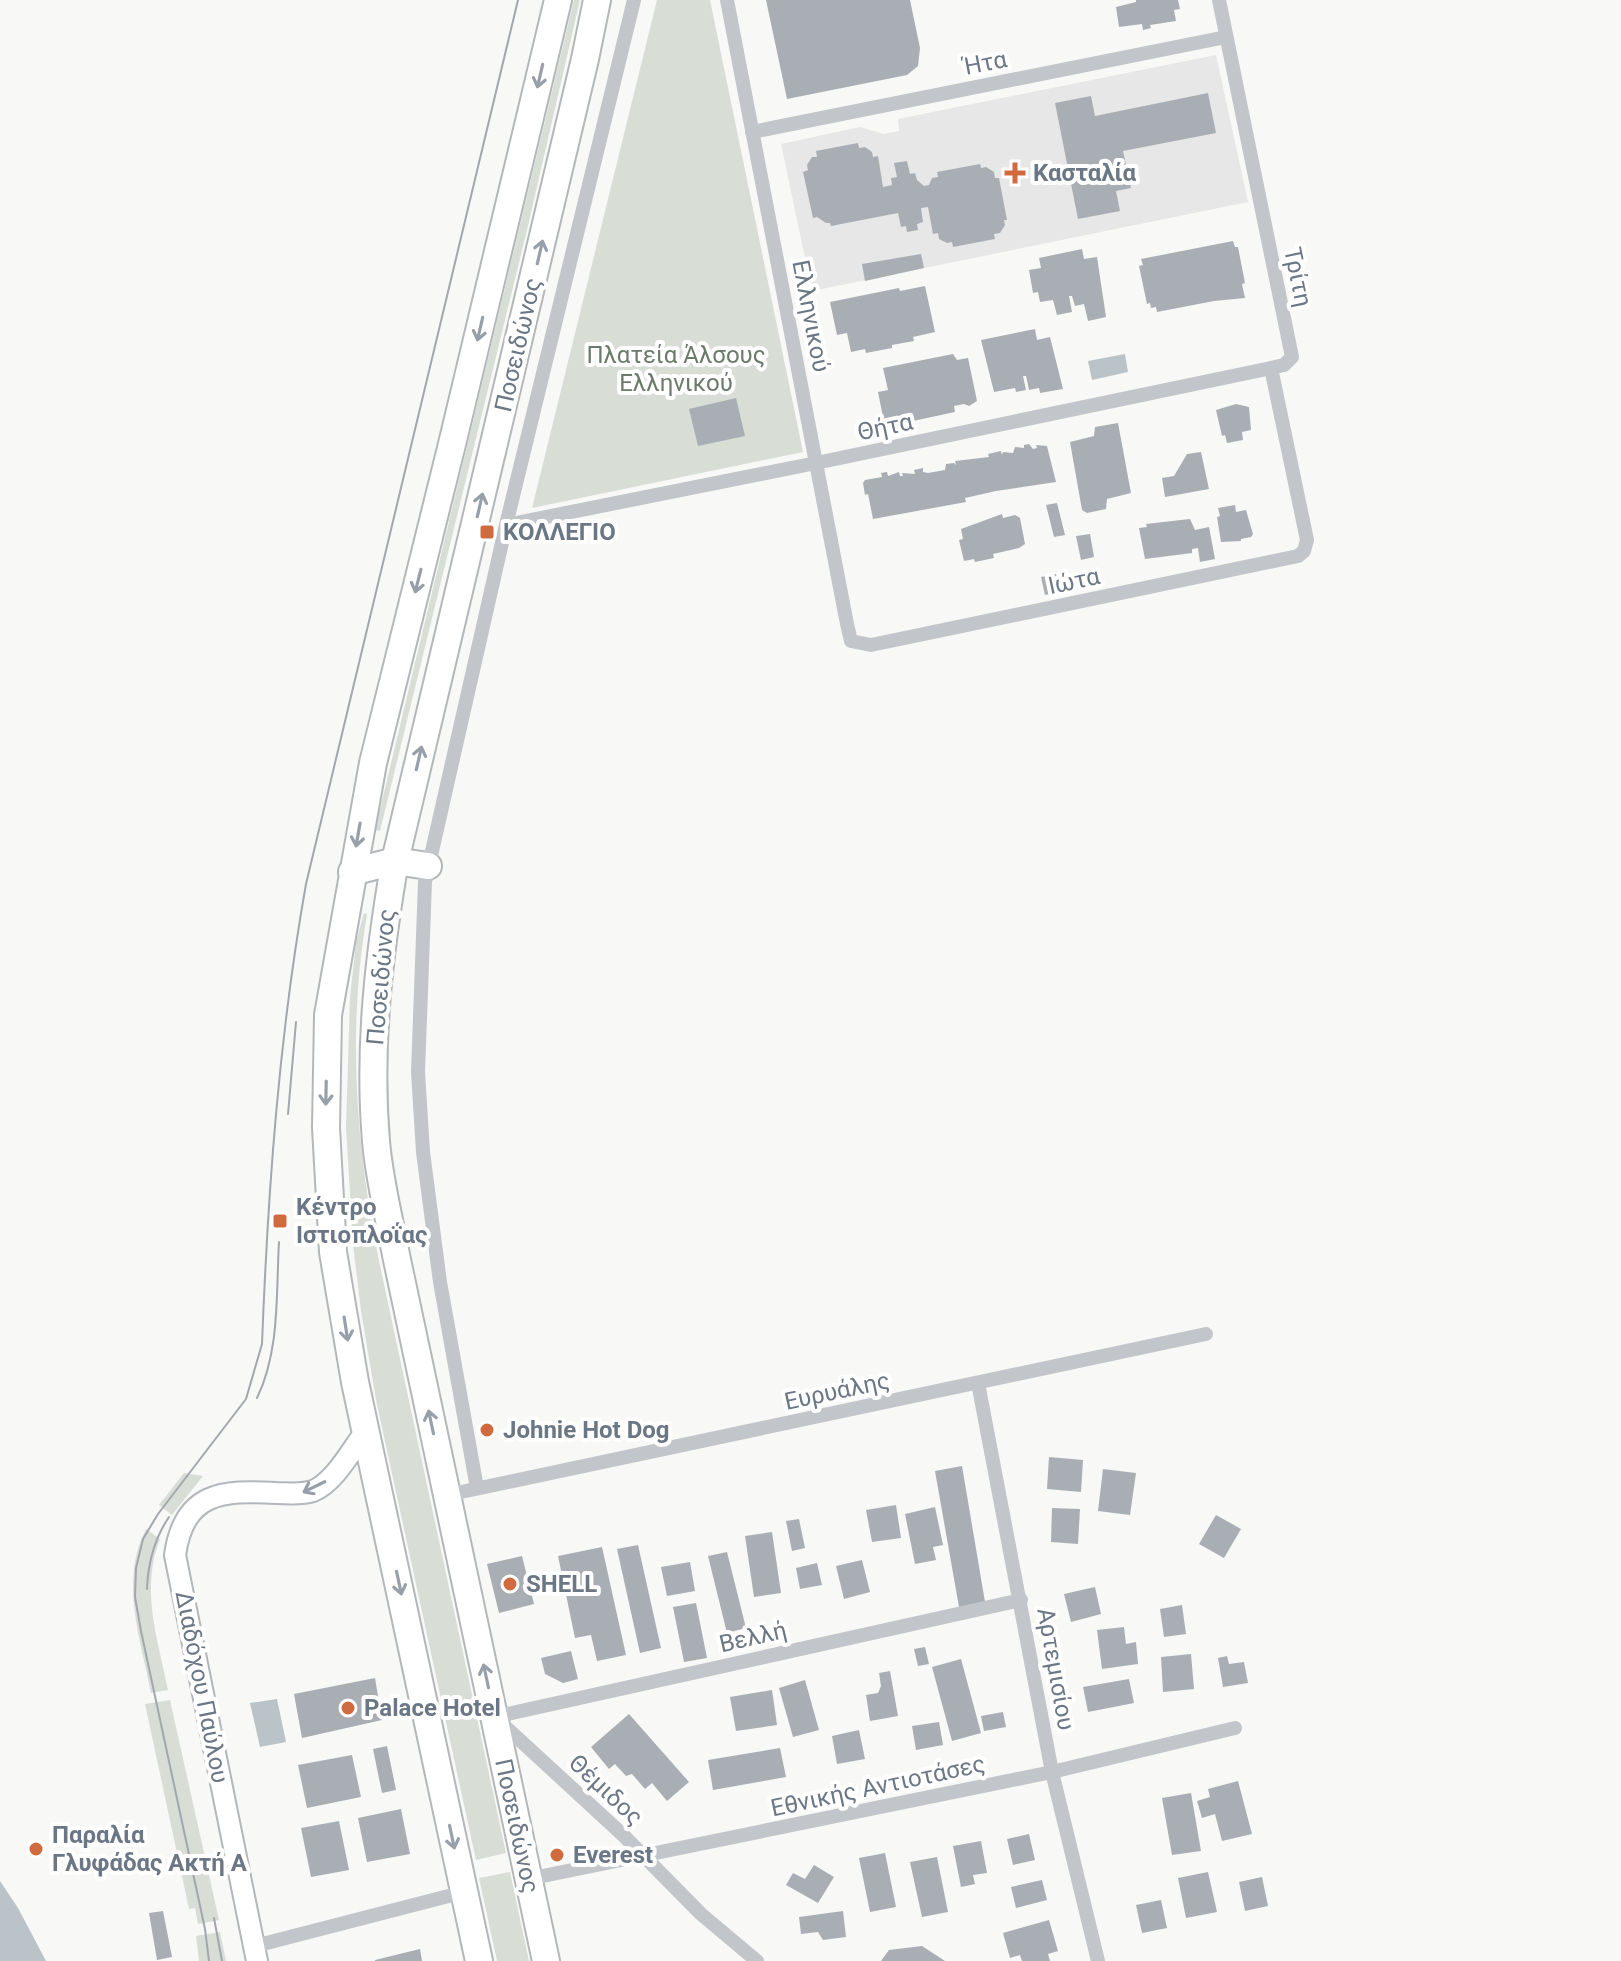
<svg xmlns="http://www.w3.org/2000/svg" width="1621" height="1961" font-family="Roboto,sans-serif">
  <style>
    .built { fill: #e6e7e6 }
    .green { fill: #d8ddd6 }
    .water { fill: #bac3c7 }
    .building { fill: #a8aeb4 }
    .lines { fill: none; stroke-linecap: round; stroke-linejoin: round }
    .secondary-casing { stroke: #b3b7bc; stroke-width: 24 }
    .highway-casing { stroke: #b4b7ba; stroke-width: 30 }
    .street { stroke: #c2c5c9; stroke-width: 14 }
    .secondary { stroke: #fff; stroke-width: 20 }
    .highway { stroke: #fff; stroke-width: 26 }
    .tram { stroke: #a2a7ad; stroke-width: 2 }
    .oneway { stroke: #97a0a9 }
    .poi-dot { fill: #d06b3f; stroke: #fff; stroke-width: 3 }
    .labels { text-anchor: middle; stroke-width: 8; stroke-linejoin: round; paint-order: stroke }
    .street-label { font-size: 24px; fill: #6b7784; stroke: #fff }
    .poi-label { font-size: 24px; font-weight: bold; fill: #6b7784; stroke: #fff; text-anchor: start }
    .park-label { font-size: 24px; fill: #6b7b69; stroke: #fff }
  </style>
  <rect width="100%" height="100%" fill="#f8f8f6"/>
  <polygon class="built" points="1216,55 1248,202 812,291 781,144 860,127 884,134 899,131 898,119"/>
  <g class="green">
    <polygon points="574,0 580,0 527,230 380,831 375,830"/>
    <polygon points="657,0 710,0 803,452 532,508"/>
    <path d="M364,913L367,914C347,1030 356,1147 379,1261L506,1853L476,1860L376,1400L361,1311L353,1244L346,1127L350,998L356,942Z"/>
    <polygon points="184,1473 203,1476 172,1515 159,1505"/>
    <path d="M146,1529L160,1539C140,1589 158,1640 168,1690L151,1693C141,1640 119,1581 146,1529Z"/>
    <polygon points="170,1700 219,1920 198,1924 195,1908 189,1909 145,1704"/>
    <polygon points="510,1872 529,1961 497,1961 479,1878"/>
    <polygon points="220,1932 226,1961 199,1961 196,1936"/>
  </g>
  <g class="water">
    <polygon points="1125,354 1128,372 1092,380 1088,361"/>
    <polygon points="277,1699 286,1742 260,1747 250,1703"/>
    <polygon points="0,1881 18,1908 46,1961 0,1961"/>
  </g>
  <g class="building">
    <polygon points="766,0 910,0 920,48 918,66 907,75 787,99"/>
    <polygon points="1136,0 1178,0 1180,9 1174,10 1176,21 1150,25 1151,28 1143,30 1142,24 1119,27 1116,7 1136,2"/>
    <polygon points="1208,93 1216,133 1123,151 1131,188 1116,191 1120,211 1078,219 1055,103 1091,96 1095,116"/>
    <polygon points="858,143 859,148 865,147 872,152 873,157 878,156 883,187 892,185 891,178 897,177 894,163 907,161 910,174 915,173 917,180 924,186 929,185 932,178 938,177 937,172 980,164 981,168 986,167 994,172 995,178 999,178 1007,220 1004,220 1005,225 1000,233 994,234 995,239 953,247 952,242 947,243 939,239 938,233 933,234 928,207 921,208 923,222 917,224 918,230 907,232 906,226 901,227 898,213 831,226 830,223 826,223 817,217 813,218 803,172 808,170 807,165 812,157 817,157 816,151"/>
    <polygon points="1233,241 1235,247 1238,247 1245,283 1242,284 1245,298 1214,301 1157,312 1156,307 1151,308 1150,303 1147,304 1139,266 1143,265 1141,259"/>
    <polygon points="1082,249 1084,259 1097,257 1106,317 1088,321 1084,304 1075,306 1072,296 1069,296 1072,312 1057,315 1053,300 1040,302 1038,292 1033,293 1029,270 1041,268 1039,258"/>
    <polygon points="921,254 924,268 865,281 862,264"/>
    <polygon points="925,286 935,332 913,337 914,341 892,345 892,348 866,353 865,349 851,352 847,333 837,335 830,302 899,288 900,291"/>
    <polygon points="1035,329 1037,340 1050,337 1063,389 1040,393 1039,388 1029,390 1026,376 1023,376 1026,390 1016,392 1015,388 994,392 981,340"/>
    <polygon points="953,354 957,360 968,358 977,401 969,406 964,404 954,406 955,412 885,427 878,392 888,390 883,368"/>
    <polygon points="736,398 745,436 698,446 689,409"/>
    <polygon points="1236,404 1249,407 1251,430 1242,432 1243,440 1227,443 1225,435 1222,436 1216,410"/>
    <polygon points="1118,423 1131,493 1107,499 1106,509 1087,513 1082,510 1070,442 1094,436 1095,427"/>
    <polygon points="1029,444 1033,449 1037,448 1036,445 1047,446 1056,482 996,491 965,498 966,502 873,519 868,494 865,495 863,483 865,480 882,477 881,473 887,472 888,476 899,472 900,476 903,476 902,473 915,474 914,470 923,468 923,472 928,473 945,470 946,464 954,463 956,465 955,461 989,457 988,454 1001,451 1002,455 1003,452 1013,453 1015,447 1024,448 1024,445"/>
    <polygon points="1201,452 1209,489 1165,497 1162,478 1174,476 1187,454"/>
    <polygon points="1057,503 1065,535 1054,537 1046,505"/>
    <polygon points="1235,505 1236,512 1246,510 1253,534 1251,537 1241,539 1241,541 1221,542 1217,517 1220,516 1218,508"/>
    <polygon points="1002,514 1003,518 1015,515 1020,518 1025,544 1019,548 993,554 994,558 975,562 974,559 964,561 959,540 963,539 961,529"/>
    <polygon points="1190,519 1195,530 1209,527 1215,559 1200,562 1198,548 1192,549 1192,553 1145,559 1139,528 1147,527 1146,524"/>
    <polygon points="1090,534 1094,557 1081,560 1076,536"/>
    <polygon points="1056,574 1060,592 1045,595 1041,577"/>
    <polygon points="1049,1457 1083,1460 1081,1492 1047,1489"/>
    <polygon points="962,1466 985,1602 959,1607 935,1471"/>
    <polygon points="1103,1469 1136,1473 1130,1515 1098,1511"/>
    <polygon points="896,1505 901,1538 872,1542 866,1510"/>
    <polygon points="935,1507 943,1545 933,1547 936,1560 915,1564 905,1514"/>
    <polygon points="1052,1508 1080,1509 1078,1544 1051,1542"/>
    <polygon points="1216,1515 1241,1529 1224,1558 1199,1544"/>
    <polygon points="799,1519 805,1548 792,1551 786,1521"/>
    <polygon points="772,1532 781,1593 754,1597 745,1536"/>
    <polygon points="638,1545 661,1648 640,1653 617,1549"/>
    <polygon points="602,1547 626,1655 597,1661 591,1635 575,1638 558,1556"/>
    <polygon points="727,1552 746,1628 727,1633 708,1556"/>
    <polygon points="522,1556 534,1604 499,1613 487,1564"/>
    <polygon points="862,1560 870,1592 844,1599 836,1566"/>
    <polygon points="690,1562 695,1591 667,1596 661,1567"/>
    <polygon points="817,1563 822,1585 800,1589 796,1568"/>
    <polygon points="1095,1587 1101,1614 1071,1622 1064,1594"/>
    <polygon points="696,1603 707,1658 684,1662 673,1607"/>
    <polygon points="1182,1605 1186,1634 1164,1637 1160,1609"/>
    <polygon points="1124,1627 1126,1644 1136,1642 1138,1664 1102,1669 1097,1630"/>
    <polygon points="925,1647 929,1664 918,1666 914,1649"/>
    <polygon points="571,1651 578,1679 563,1683 545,1674 541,1658"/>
    <polygon points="1191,1654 1194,1689 1163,1692 1161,1657"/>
    <polygon points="1227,1656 1229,1664 1244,1662 1248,1683 1223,1687 1218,1658"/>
    <polygon points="961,1659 981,1733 952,1741 932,1667"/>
    <polygon points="890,1671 898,1716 870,1721 866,1695 878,1693 881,1686 879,1673"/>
    <polygon points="375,1678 382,1720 302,1738 294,1694"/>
    <polygon points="1129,1679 1134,1703 1088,1712 1083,1687"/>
    <polygon points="805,1680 819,1730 793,1737 779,1688"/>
    <polygon points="772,1690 777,1725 736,1731 730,1697"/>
    <polygon points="1003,1712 1006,1727 984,1731 981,1716"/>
    <polygon points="629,1714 689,1782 667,1801 652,1783 645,1789 632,1774 626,1776 615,1764 609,1769 591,1747"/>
    <polygon points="939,1722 943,1745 916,1750 912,1726"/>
    <polygon points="859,1730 865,1759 837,1764 832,1736"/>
    <polygon points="387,1746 396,1790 382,1793 373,1749"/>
    <polygon points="780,1748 786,1777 713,1790 708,1760"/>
    <polygon points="352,1755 361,1797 307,1808 298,1765"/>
    <polygon points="1238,1781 1252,1834 1222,1841 1215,1814 1202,1818 1197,1801 1210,1797 1208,1789"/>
    <polygon points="1191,1793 1201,1851 1172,1855 1162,1798"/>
    <polygon points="401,1809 410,1854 367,1862 358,1818"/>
    <polygon points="339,1821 349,1870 311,1877 301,1828"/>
    <polygon points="1029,1834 1035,1860 1013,1865 1007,1839"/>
    <polygon points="981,1841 987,1873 973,1875 975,1884 961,1887 953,1846"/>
    <polygon points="885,1853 896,1907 870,1912 859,1858"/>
    <polygon points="937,1857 948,1912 922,1917 910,1862"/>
    <polygon points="814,1865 834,1877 818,1903 786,1885 793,1873 805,1879"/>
    <polygon points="1208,1872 1217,1912 1186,1918 1178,1878"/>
    <polygon points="1262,1877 1268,1906 1245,1911 1239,1882"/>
    <polygon points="1042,1880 1047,1900 1016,1908 1011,1887"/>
    <polygon points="1161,1900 1167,1928 1142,1933 1136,1905"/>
    <polygon points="163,1911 172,1957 157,1960 149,1913"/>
    <polygon points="843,1911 846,1937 823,1940 818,1932 801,1934 799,1917"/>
    <polygon points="1049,1920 1058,1951 1048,1954 1050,1961 1022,1961 1020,1955 1010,1958 1003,1933"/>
    <polygon points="922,1946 945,1961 881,1961 889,1950"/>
    <polygon points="420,1949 422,1961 375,1961 375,1960"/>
  </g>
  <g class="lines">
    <g class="secondary-casing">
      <path id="secondary" d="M257,1961L175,1555C184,1492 222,1490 276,1493C288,1493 301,1495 313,1491C335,1482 352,1449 366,1431"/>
    </g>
    <g class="highway-casing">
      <g id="highway">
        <polyline points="352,872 395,861 428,866"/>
        <polyline points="479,1961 355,1382 333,1252 326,1128 328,1015 373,763 453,440 558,0"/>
        <path d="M546,1961L396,1255C389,1217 379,1179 376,1141C368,1047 379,954 395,861L585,59L597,0"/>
      </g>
    </g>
    <g class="street">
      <polyline points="727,0 847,624 851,641 871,645 1298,556 1304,551 1307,540 1271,368 1284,365 1292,357 1219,0"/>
      <polyline points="752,132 1226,37"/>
      <polyline points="506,525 816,463 1271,368"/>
      <polyline points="978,1383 1052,1772 1098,1961"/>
      <polyline points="477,1488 440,1282 423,1152 418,1072 425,882 506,525 634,0"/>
      <polyline points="447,1495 1206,1334"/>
      <polyline points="494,1717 1021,1600"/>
      <polyline points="498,1720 623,1835 701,1914 757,1961"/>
      <polyline points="528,1879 1052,1772 1235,1728"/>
      <polyline points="255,1946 464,1892"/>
    </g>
    <use href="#secondary" class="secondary"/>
    <use href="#highway" class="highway"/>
    <g class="tram">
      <polyline points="288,1114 296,1022"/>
      <path d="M257,1398C280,1351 276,1294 279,1242"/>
      <path d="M147,1589C148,1563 154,1539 169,1517"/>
      <polyline points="214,1918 222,1961"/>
      <path d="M209,1961L205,1929L141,1631L135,1597L136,1568L143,1539L158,1514L246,1399L262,1344C268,1189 279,1036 306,884L518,0"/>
    </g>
  </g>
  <defs><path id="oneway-shaft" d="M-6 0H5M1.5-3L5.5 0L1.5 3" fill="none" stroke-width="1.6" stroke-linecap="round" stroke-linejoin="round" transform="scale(2)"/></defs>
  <g class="oneway">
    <use href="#oneway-shaft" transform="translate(540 76) rotate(103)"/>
    <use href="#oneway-shaft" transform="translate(540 252) rotate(-77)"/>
    <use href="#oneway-shaft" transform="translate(480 329) rotate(103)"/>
    <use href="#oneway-shaft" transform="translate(480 505) rotate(-77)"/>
    <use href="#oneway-shaft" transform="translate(418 581) rotate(104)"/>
    <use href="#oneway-shaft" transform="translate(419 758) rotate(-77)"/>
    <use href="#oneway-shaft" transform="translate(358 835) rotate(100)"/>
    <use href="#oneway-shaft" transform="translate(326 1093) rotate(91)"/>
    <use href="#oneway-shaft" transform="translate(346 1329) rotate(81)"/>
    <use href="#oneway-shaft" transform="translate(431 1422) rotate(-102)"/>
    <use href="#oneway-shaft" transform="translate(314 1487) rotate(154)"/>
    <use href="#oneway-shaft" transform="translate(399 1583) rotate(78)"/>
    <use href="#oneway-shaft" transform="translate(486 1676) rotate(-102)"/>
    <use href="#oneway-shaft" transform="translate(452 1837) rotate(78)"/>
  </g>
  <g class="poi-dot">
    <path d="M1011 161h8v8h8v8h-8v8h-8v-8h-8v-8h8z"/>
    <rect x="479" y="524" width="16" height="16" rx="4"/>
    <rect x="272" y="1213" width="16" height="16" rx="4"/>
    <circle cx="487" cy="1430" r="8"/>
    <circle cx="510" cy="1584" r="8"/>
    <circle cx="348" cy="1708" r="8"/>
    <circle cx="36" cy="1849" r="8"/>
    <circle cx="557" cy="1855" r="8"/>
  </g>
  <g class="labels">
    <g class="street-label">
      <text transform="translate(985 63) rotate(-11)" y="8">Ήτα</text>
      <text transform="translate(1298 277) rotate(78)" y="8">Τρίτη</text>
      <text transform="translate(811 316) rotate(79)" y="8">Ελληνικού</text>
      <text transform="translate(518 345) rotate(-77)" y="8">Ποσειδώνος</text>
      <text transform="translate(885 427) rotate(-12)" y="8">Θήτα</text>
      <text transform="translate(1074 581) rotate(-12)" y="8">Ιώτα</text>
      <text transform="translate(381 977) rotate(-85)" y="8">Ποσειδώνος</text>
      <text transform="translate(837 1391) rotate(-12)" y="8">Ευρυάλης</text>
      <text transform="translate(753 1637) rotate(-13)" y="8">Βελλή</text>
      <text transform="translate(1056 1669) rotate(80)" y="8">Αρτεμισίου</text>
      <text transform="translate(202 1687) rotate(79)" y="8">Διαδόχου Παύλου</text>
      <text transform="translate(878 1786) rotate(-12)" y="8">Εθνικής Αντιοτάσες</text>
      <text transform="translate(606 1790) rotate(43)" y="8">Θέμιδος</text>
      <text transform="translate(517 1826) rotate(78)" y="8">Ποσειδώνος</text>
    </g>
    <g class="poi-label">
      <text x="1033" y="181">Κασταλία</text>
      <text x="503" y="540">ΚΟΛΛΕΓΙΟ</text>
      <text x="296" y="1215">Κέντρο<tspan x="296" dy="28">Ιστιοπλοΐας</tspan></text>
      <text x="503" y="1438">Johnie Hot Dog</text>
      <text x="526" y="1592">SHELL</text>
      <text x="364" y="1716">Palace Hotel</text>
      <text x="52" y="1843">Παραλία<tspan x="52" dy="28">Γλυφάδας Ακτή Α</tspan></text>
      <text x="573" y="1863">Everest</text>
    </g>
    <g class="park-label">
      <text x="676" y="363">Πλατεία Άλσους<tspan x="676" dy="28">Ελληνικού</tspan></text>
    </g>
  </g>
</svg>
